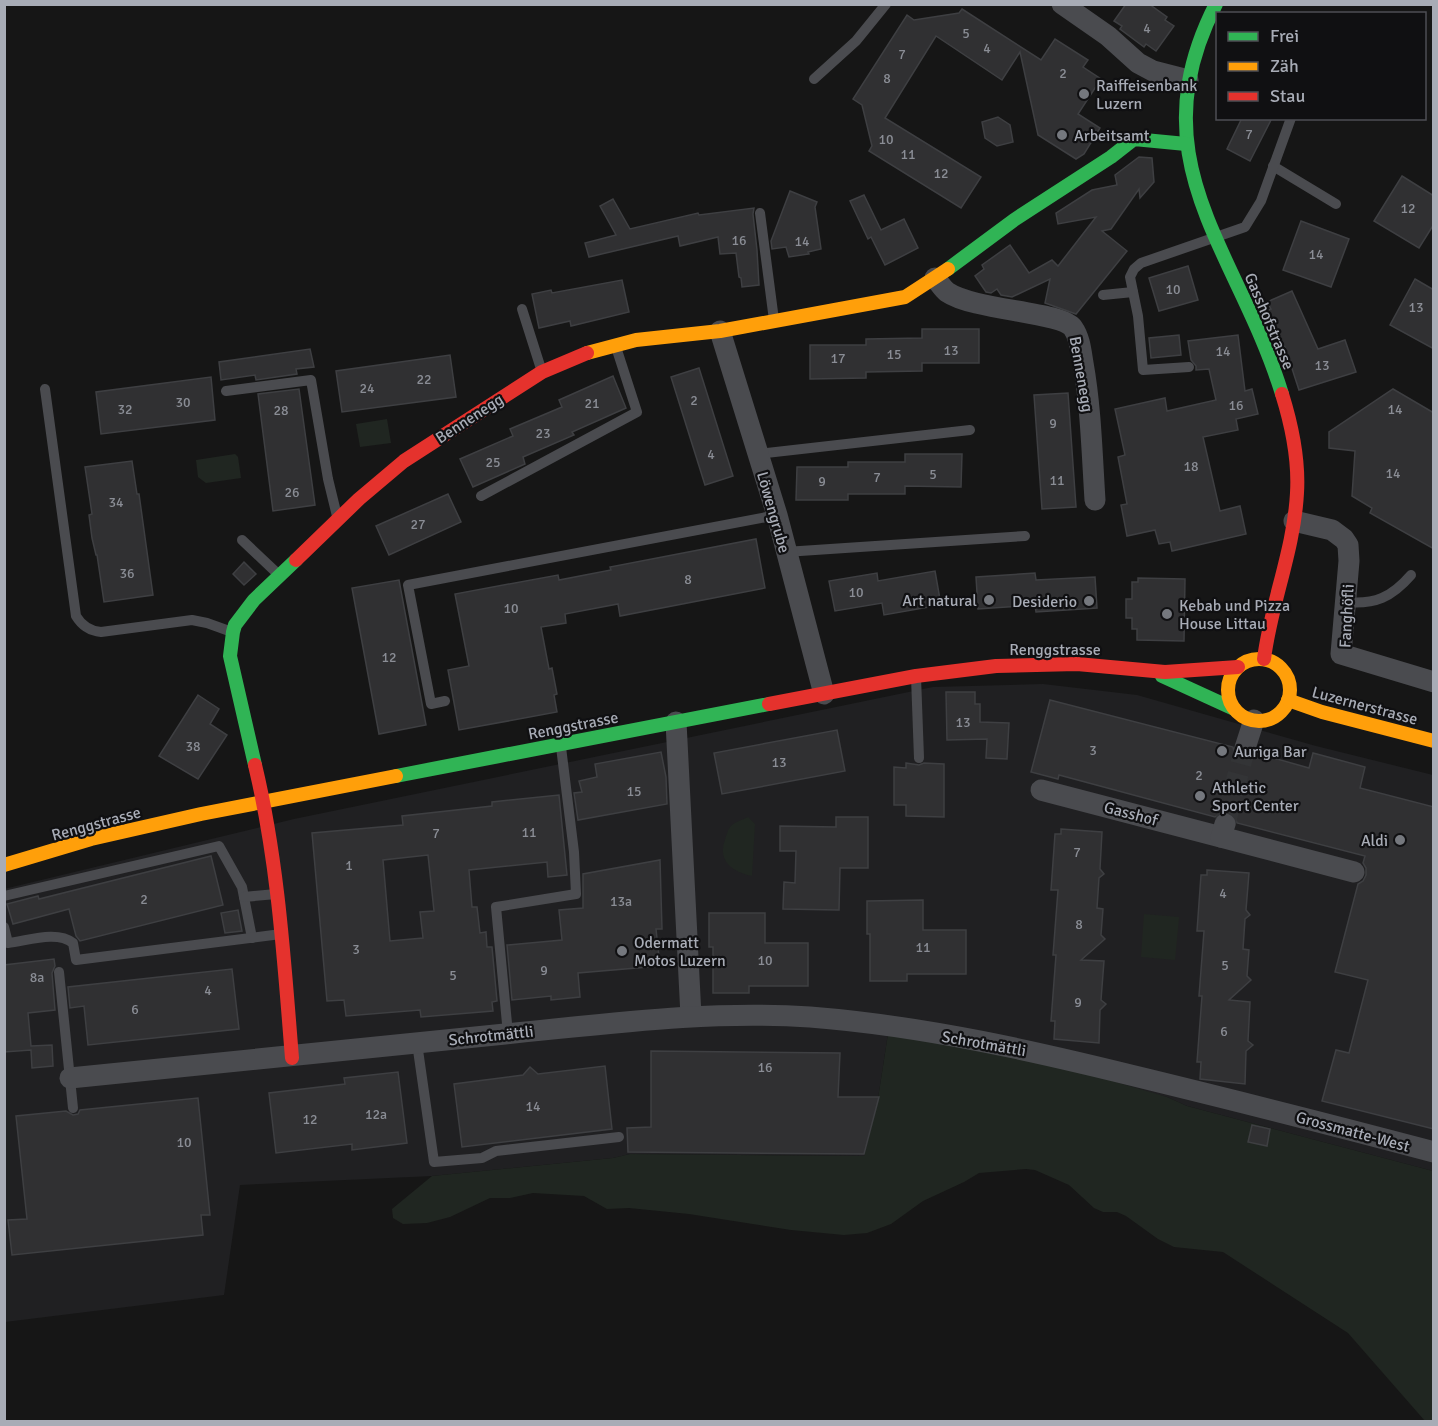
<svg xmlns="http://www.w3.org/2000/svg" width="1438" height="1426" font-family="Signika,sans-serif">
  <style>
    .built { fill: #202022 }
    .green { fill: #202621 }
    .building { fill: #303032; stroke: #3e3f42; stroke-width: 1.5; fill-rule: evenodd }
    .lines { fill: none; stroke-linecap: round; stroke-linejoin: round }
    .street-tunnel { stroke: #333436; stroke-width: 21; stroke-dasharray: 21 10; stroke-linecap: butt }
    .lane { stroke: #4a4b4f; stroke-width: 10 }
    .street { stroke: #4a4b4f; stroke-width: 21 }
    .fast { stroke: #30b455; stroke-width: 14 }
    .slow { stroke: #ff9f0a; stroke-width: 14 }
    .jam { stroke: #e5322d; stroke-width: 14 }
    .poi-dot { fill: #75787e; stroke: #101012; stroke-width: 2 }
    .labels { text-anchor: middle; stroke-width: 4.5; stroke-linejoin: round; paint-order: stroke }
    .number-label { font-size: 14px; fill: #8a8d95 }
    .poi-label { font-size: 16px; fill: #a8acb6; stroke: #101012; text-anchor: start }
    .street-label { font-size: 16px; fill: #a8acb6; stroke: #101012 }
  </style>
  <rect width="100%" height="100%" fill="#161616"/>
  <polygon class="built" points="1043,684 1137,695 1316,746 1433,775 1433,1171 1187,1106 1167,1097 888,1034 877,1105 864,1156 630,1154 613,1158 432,1176 240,1185 224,1295 5,1322 4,889 294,819 933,687"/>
  <g class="green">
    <polygon points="387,419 391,443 360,447 356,424"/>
    <polygon points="235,454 238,457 241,478 206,483 198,477 196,460"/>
    <path d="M748,817L755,824L752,876C733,872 717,861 725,840C726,836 728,830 730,827C734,822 742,820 748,817Z"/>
    <polygon points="1144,914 1179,917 1175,960 1141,957"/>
    <polygon points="888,1034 972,1046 1112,1081 1167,1097 1187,1106 1433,1171 1433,1421 1425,1421 1348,1333 1223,1252 1174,1247 1158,1239 1126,1216 1117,1212 1103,1212 1094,1208 1069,1185 1035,1170 1026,1169 979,1173 964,1182 923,1201 891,1224 867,1233 844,1235 791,1230 689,1214 629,1208 607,1209 584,1196 533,1193 510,1198 490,1198 450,1217 427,1223 403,1224 393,1218 392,1209 432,1176 613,1158 630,1154 864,1156 877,1105"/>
  </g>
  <g class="building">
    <polygon points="1126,4 1149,4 1167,17 1165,20 1174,26 1156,51 1146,44 1144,47 1120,29 1122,26 1114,21"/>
    <polygon points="962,9 1041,60 1055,39 1088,60 1083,67 1101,79 1078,114 1100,128 1084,154 1076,159 1038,135 1020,52 1002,80 936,36 885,118 981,177 961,208 869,151 872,146 862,105 853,99 907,15 914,20 959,13"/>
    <polygon points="998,117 1010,125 1013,142 997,146 985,138 982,122"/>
    <polygon points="1242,118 1272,118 1250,161 1227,149"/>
    <polygon points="1139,157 1152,158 1154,182 1140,198 1139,189 1111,229 1102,231 1127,251 1076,314 1045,303 1050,279 1012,297 1001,295 997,289 991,293 986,292 975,276 984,269 982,265 1010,245 1029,273 1052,260 1058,266 1096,217 1058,224 1056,213 1092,190 1117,185 1115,175"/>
    <polygon points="1402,176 1434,196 1434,224 1419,248 1374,221"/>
    <polygon points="790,191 817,202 815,207 821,249 808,252 809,254 789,257 786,247 772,249 771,241"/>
    <polygon points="864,195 881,230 904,219 918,248 885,265 871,237 868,239 850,201"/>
    <polygon points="613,199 630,229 698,213 699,215 754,208 753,214 757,250 759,285 742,287 741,278 739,277 736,253 720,254 718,237 680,246 678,236 589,257 585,243 616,235 600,206"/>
    <polygon points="1301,221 1349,239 1331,287 1283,270"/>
    <polygon points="1188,266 1198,300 1159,311 1149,278"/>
    <polygon points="1415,279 1434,290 1434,349 1390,325"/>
    <polygon points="622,280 629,312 571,326 570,321 539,328 532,294 551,290 552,293"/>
    <polygon points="1292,291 1318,349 1345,340 1356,372 1299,390 1285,347 1268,310 1271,309 1267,302"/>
    <polygon points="922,329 979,329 979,363 922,363 922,371 866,372 866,378 810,379 810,345 866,345 866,339 922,338"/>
    <polygon points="1179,335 1181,355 1151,358 1149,338"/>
    <polygon points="1238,335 1245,391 1252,389 1258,414 1236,419 1238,430 1203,437 1220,511 1240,506 1246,534 1172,551 1170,542 1159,544 1155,530 1127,536 1121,505 1127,504 1118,457 1125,455 1115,409 1165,398 1167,411 1216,400 1209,369 1196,370 1196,366 1191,360 1188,341"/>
    <polygon points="310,349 314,367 296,369 297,374 256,380 255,375 221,380 219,362"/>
    <polygon points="450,355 456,397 342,412 336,371"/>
    <polygon points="699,368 733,476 705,485 671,377"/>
    <polygon points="613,376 626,408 572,432 574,435 523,457 525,464 473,487 460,459 513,436 510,429 562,407 559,400"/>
    <polygon points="211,377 215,420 101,434 96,392"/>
    <polygon points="299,389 315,505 273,511 258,394"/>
    <polygon points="1393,389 1434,413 1434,549 1370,513 1372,508 1352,496 1355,451 1329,448 1329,432"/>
    <polygon points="1068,393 1076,507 1042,509 1034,395"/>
    <polygon points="905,454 962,454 961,487 905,486 905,494 848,494 848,500 796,500 797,467 848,467 848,462 905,462"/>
    <polygon points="132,461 137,494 139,494 153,595 104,602 97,555 96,555 92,538 89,515 92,514 85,467"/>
    <polygon points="448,494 461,522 389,555 376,526"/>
    <polygon points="756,539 765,588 620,616 618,604 565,614 566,623 541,627 549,669 552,668 557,694 554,695 557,712 459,730 448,670 469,666 455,594 558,575 559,580 611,570 610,567"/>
    <polygon points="244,562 256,574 244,585 233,574"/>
    <polygon points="935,571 941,605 884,615 882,603 835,611 829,581 877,573 878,581"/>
    <polygon points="1035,573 1036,580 1095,577 1097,608 1036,612 1035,605 978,609 976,577"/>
    <polygon points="1138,578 1185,579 1184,641 1137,640 1137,629 1132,629 1132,618 1126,618 1126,599 1132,599 1132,582 1138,582"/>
    <polygon points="399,580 426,725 379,734 352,588"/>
    <polygon points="946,692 975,692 975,704 980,704 980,722 1009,723 1007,759 986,758 987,739 947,740"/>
    <polygon points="198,695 219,709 210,724 227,735 198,779 159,756"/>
    <polygon points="1050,700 1233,747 1235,756 1242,760 1248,760 1256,753 1309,768 1313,753 1365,767 1360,788 1434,807 1434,1129 1322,1101 1336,1050 1349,1053 1368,980 1335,972 1358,884 1363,881 1366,875 1366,868 1363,863 1365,856 1237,823 1235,816 1228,812 1222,812 1215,817 1059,775 1058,779 1031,772"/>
    <polygon points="837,730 845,771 722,794 714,753"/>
    <polygon points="661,752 666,777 667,804 578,820 574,793 582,792 579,781 597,777 595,764"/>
    <polygon points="906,763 919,765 924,763 944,764 944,817 906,816 906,805 894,805 894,767 906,768"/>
    <path d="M559,795L567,875L548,877L547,862L469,870L472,907H477L480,933L486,932L487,947H492L497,1001L492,1002L493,1011L421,1017L420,1010L346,1016L344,1000L327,1001L312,833L403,825L402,816L492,806V802ZM428,855L434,911L420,912L423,938L390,941L383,860Z"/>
    <polygon points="836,817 868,817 868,868 840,868 839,910 783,909 784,882 795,883 796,851 780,851 780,826 836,827"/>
    <polygon points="1061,829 1102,832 1100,869 1104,874 1099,878 1097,908 1103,909 1101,935 1105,939 1081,960 1104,961 1101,1000 1106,1004 1100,1010 1099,1043 1054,1039 1055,1021 1051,1021 1056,955 1053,955 1058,890 1051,890 1055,834 1061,834"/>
    <polygon points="211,856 223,905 80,941 76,936 69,909 13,924 7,904 38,896 39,899"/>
    <polygon points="660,860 662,929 656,929 660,966 578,973 580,997 551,1000 551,996 512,1000 507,945 562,940 559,910 583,908 583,874"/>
    <polygon points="1207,870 1249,873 1246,910 1250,915 1245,919 1243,949 1249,950 1247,976 1251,980 1229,1000 1250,1002 1248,1041 1253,1045 1246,1051 1245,1084 1200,1079 1201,1062 1197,1062 1202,996 1199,996 1204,931 1197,931 1201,875 1207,875"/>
    <polygon points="923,900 923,930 966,930 966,974 907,974 907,981 870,981 870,934 867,934 867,901"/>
    <polygon points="238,910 242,931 225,933 221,913"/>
    <polygon points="709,913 765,913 765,943 808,943 808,986 749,986 749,993 713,993 713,947 709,947"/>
    <polygon points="54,959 55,966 52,973 55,1010 28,1013 31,1046 52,1045 53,1066 32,1068 31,1050 4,1052 4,965"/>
    <polygon points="232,969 239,1029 88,1045 84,1006 70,1008 68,987"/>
    <polygon points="651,1051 840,1053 838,1097 879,1097 864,1154 628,1152 627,1128 651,1127"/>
    <polygon points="605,1066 612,1129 462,1147 454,1084 523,1075 530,1067 538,1074"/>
    <polygon points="398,1072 407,1143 352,1150 352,1144 276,1153 269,1093 345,1084 344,1078"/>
    <polygon points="198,1098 210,1215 201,1215 203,1235 12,1255 8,1220 27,1219 16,1116 66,1111 73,1115 78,1114 80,1110"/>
    <polygon points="1252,1125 1270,1129 1267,1146 1248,1142"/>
  </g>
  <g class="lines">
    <polyline class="street-tunnel" points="1225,824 1245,748"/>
    <g class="lane">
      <polyline points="814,79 856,41 886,4"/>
      <polyline points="1273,166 1336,204"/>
      <polyline points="760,213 774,320"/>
      <polyline points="1103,295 1133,292"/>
      <polyline points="522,309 542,372"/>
      <polyline points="1189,367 1143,370 1138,316 1130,277 1134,269 1141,263 1245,227 1261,201 1291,118"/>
      <path d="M45,389L76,616C82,626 90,631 101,632L192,620L207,623L232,632"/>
      <polyline points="226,391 311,380 328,479 337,516"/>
      <polyline points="758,454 970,430"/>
      <polyline points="481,496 637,412 616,347"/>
      <polyline points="242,540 279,575"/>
      <polyline points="785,552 1025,536"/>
      <path d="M1345,602C1375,605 1392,597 1411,575"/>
      <polyline points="916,677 919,758"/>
      <polyline points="445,701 431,704 408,585 777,515"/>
      <polyline points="4,896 219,846 242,887 252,938"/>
      <polyline points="244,897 276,894"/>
      <path d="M4,927L8,943C27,941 57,930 73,943L76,960L281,934"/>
      <polyline points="59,972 73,1108"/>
      <polyline points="508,1034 496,907 576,894 574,852 561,747"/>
      <polyline points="417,1043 434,1162 482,1158 496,1151 619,1137"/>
    </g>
    <g class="street">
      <polyline points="1062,4 1108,36 1138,63 1153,71 1188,80"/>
      <path d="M935,278C939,282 942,288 947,292C975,311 1061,311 1073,328C1080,338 1081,351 1083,363C1091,408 1092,454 1095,500"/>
      <polyline points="720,331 777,515 824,694"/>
      <polyline points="1294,521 1332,530 1344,539 1348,545 1349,561 1341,654 1434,682"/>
      <polyline points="676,722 691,1016"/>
      <polyline points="1245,748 1254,720"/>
      <polyline points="1041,790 1221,837"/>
      <polyline points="1225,824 1221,837 1354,872"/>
      <path d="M70,1078C215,1064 360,1049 505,1034C607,1024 708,1010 810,1017C925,1026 1039,1052 1151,1080C1245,1103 1340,1127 1434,1152"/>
    </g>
    <g class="fast">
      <path d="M1216,4C1135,162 1238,250 1282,394"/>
      <polyline points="948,269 1014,220 1111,157 1134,139 1186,144"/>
      <polyline points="1162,676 1234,709"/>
      <polyline points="255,765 230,656 233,632 235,625 254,600 296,560"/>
      <polyline points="396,776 769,704"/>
    </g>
    <g class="slow">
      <polyline points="587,353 636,340 720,331 905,297 948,269"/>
      <circle cx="1259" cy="690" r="31"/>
      <polyline points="1288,700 1322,712 1434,741"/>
      <polyline points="4,865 91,839 201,814 396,776"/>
    </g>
    <g class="jam">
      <polyline points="296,560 359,499 404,461 542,372 587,353"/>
      <path d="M1264,659C1271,603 1294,550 1297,493C1299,460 1292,426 1282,394"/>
      <polyline points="769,704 916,676 996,666 1077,664 1165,672 1238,667"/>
      <path d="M255,765C278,861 284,960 292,1058"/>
    </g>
  </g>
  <g class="poi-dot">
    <circle cx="1084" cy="94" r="6"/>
    <circle cx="1062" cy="135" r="6"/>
    <circle cx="989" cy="600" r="6"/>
    <circle cx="1089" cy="601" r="6"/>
    <circle cx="1167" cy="614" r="6"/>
    <circle cx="1222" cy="751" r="6"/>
    <circle cx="1200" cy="796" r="6"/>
    <circle cx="1400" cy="840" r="6"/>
    <circle cx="622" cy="951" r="6"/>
  </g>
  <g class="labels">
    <g class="number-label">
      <text x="1147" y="33">4</text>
      <text x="966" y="38">5</text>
      <text x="987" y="53">4</text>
      <text x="902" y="59">7</text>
      <text x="1063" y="78">2</text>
      <text x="887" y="83">8</text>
      <text x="1249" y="139">7</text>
      <text x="886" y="144">10</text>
      <text x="908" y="159">11</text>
      <text x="941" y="178">12</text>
      <text x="1408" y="213">12</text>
      <text x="739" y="245">16</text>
      <text x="802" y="246">14</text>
      <text x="1316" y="259">14</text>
      <text x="1173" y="294">10</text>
      <text x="1416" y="312">13</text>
      <text x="951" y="355">13</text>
      <text x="1223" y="356">14</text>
      <text x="894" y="359">15</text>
      <text x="838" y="363">17</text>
      <text x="1322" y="370">13</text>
      <text x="424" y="384">22</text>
      <text x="367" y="393">24</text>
      <text x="694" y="405">2</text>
      <text x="183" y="407">30</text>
      <text x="592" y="408">21</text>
      <text x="1236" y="410">16</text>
      <text x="125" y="414">32</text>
      <text x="1395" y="414">14</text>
      <text x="281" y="415">28</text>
      <text x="1053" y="428">9</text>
      <text x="543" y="438">23</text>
      <text x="711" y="459">4</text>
      <text x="493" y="467">25</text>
      <text x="1191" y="471">18</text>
      <text x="1393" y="478">14</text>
      <text x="933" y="479">5</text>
      <text x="877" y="482">7</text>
      <text x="1057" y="485">11</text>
      <text x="822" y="486">9</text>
      <text x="292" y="497">26</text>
      <text x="116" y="507">34</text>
      <text x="418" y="529">27</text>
      <text x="127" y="578">36</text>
      <text x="688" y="584">8</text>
      <text x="856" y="597">10</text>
      <text x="511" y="613">10</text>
      <text x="389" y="662">12</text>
      <text x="963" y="727">13</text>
      <text x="193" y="751">38</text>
      <text x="1093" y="755">3</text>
      <text x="779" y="767">13</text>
      <text x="1199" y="780">2</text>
      <text x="634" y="796">15</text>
      <text x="529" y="837">11</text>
      <text x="436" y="838">7</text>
      <text x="1077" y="857">7</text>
      <text x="349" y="870">1</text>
      <text x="1223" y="898">4</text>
      <text x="144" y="904">2</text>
      <text x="621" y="906">13a</text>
      <text x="1079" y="929">8</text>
      <text x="923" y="952">11</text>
      <text x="356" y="954">3</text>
      <text x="765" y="965">10</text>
      <text x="1225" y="970">5</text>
      <text x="544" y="975">9</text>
      <text x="453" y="980">5</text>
      <text x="37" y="982">8a</text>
      <text x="208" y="995">4</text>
      <text x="1078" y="1007">9</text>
      <text x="135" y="1014">6</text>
      <text x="1224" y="1036">6</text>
      <text x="765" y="1072">16</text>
      <text x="533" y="1111">14</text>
      <text x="376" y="1119">12a</text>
      <text x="310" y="1124">12</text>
      <text x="184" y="1147">10</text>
    </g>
    <g class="poi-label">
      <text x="1096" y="91">Raiffeisenbank<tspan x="1096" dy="18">Luzern</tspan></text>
      <text x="1074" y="141">Arbeitsamt</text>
      <text x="977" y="606" text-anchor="end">Art natural</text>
      <text x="1077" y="607" text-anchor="end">Desiderio</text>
      <text x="1179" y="611">Kebab und Pizza<tspan x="1179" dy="18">House Littau</tspan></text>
      <text x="1234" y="757">Auriga Bar</text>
      <text x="1212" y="793">Athletic<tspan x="1212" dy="18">Sport Center</tspan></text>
      <text x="1388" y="846" text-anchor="end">Aldi</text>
      <text x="634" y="948">Odermatt<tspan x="634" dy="18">Motos Luzern</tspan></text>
    </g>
    <g class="street-label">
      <text transform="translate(1270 321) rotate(67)" y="6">Gasshofstrasse</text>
      <text transform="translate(1082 374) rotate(80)" y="6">Bennenegg</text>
      <text transform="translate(469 418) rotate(-33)" y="6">Bennenegg</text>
      <text transform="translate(774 512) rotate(74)" y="6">Löwengrube</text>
      <text transform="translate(1346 616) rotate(-87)" y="6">Fanghöfli</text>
      <text x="1055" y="655">Renggstrasse</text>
      <text transform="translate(1365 705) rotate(15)" y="6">Luzernerstrasse</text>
      <text transform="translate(573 725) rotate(-11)" y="6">Renggstrasse</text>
      <text transform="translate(1131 813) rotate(15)" y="6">Gasshof</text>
      <text transform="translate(96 823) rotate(-15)" y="6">Renggstrasse</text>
      <text transform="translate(491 1035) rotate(-6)" y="6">Schrotmättli</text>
      <text transform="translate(984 1043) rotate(10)" y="6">Schrotmättli</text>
      <text transform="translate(1353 1131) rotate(15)" y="6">Grossmatte-West</text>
    </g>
  </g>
  <rect width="1438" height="1426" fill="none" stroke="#a8acb6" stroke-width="12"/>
  <rect x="1216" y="12" width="210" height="108" fill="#101012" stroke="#4d4e54" stroke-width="1.5"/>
  <rect x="1228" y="32" width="30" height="9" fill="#30b455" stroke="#4d4e54" stroke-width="1.5"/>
  <text x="1270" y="42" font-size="18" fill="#a8acb6">Frei</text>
  <rect x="1228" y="62" width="30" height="9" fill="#ff9f0a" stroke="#4d4e54" stroke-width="1.5"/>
  <text x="1270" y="72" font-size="18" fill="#a8acb6">Zäh</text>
  <rect x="1228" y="92" width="30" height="9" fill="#e5322d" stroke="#4d4e54" stroke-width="1.5"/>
  <text x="1270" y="102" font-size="18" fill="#a8acb6">Stau</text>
</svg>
